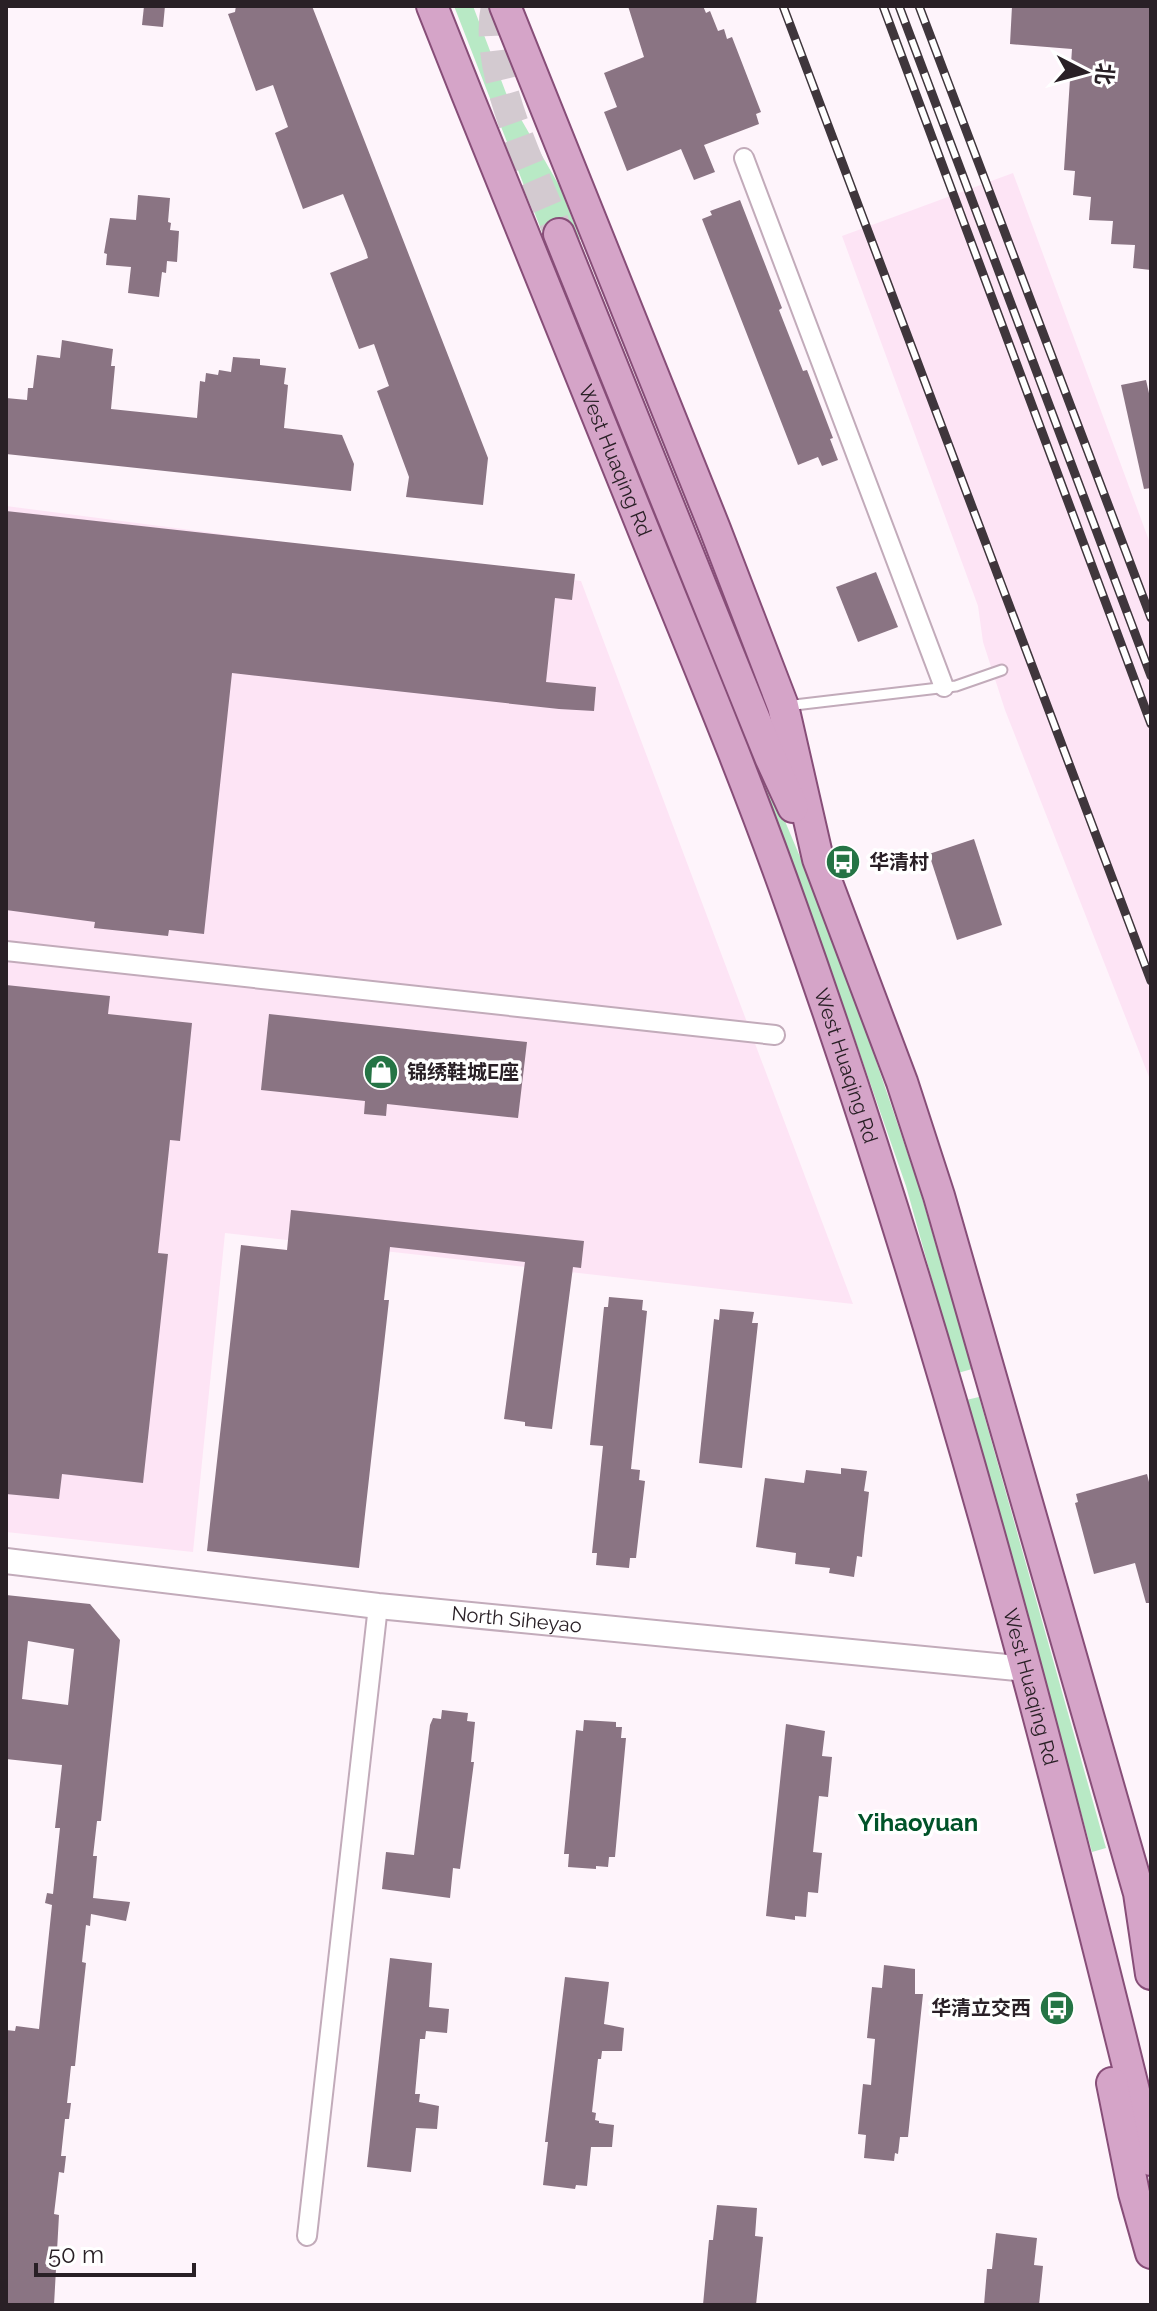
<svg xmlns="http://www.w3.org/2000/svg" width="1157" height="2311" font-family="Raleway,'Noto Sans SC',sans-serif">
  <style>
    .built { fill: #fde4f5 }
    .green { fill: #b8e9c5 }
    .building { fill: #8a7483; fill-rule: evenodd }
    .lines { fill: none; stroke-linecap: round; stroke-linejoin: round }
    .primary-tunnel { stroke: #d3cad0; stroke-width: 30; stroke-dasharray: 30 15; stroke-linecap: butt }
    .service-casing { stroke: #c2abba; stroke-width: 13 }
    .minor-casing { stroke: #c2abba; stroke-width: 22 }
    .tertiary-casing { stroke: #c2abba; stroke-width: 28 }
    .primary-casing { stroke: #874e78; stroke-width: 34 }
    .service { stroke: #fff; stroke-width: 9 }
    .minor { stroke: #fff; stroke-width: 18 }
    .tertiary { stroke: #fff; stroke-width: 24 }
    .primary { stroke: #d5a4c8; stroke-width: 30 }
    .rail-casing { stroke: #3f363c; stroke-width: 9 }
    .rail { stroke: #fff; stroke-width: 6; stroke-dasharray: 18; stroke-linecap: butt }
    .labels { text-anchor: middle; stroke-width: 7; stroke-linejoin: round; paint-order: stroke }
    .street-label { font-size: 20px; fill: #292026; stroke: #fff }
    .poi-label { font-size: 20px; font-weight: bold; fill: #292026; stroke: #fff; text-anchor: start }
    .quarter-label { font-size: 24px; font-weight: bold; fill: #005329; stroke: #fff }
  </style>
  <rect width="100%" height="100%" fill="#fef4fb"/>
  <g class="built">
    <polygon points="1013,173 1151,546 1151,1082 1005,710 983,642 978,606 842,236"/>
    <polygon points="6,506 581,581 853,1304 225,1233 193,1552 6,1532"/>
  </g>
  <g class="green">
    <polygon points="454,6 473,6 506,93 560,187 580,239 556,249 742,719 811,883 854,996 918,1184 972,1369 958,1373 906,1186 842,1002"/>
    <polygon points="979,1397 1106,1848 1092,1852 966,1400"/>
  </g>
  <g class="building">
    <polygon points="144,6 165,6 163,27 142,25"/>
    <polygon points="236,6 312,6 488,458 483,505 406,497 409,477 377,391 389,386 374,344 359,349 330,273 368,258 366,251 343,194 303,209 275,133 288,127 273,85 256,91 228,14 235,12"/>
    <polygon points="628,6 703,6 706,13 710,11 718,31 724,29 727,39 732,37 761,112 756,114 759,124 704,145 715,172 694,180 681,149 627,171 604,112 617,107 604,73 644,57"/>
    <polygon points="1012,6 1151,6 1151,270 1133,268 1135,245 1111,244 1113,221 1089,220 1091,197 1073,195 1075,171 1064,170 1072,49 1010,44"/>
    <polygon points="138,195 170,198 168,222 171,223 170,230 179,231 177,262 167,261 166,273 162,272 159,297 128,293 131,267 106,265 107,254 104,253 110,218 136,220"/>
    <polygon points="740,200 782,308 779,310 803,371 807,370 833,438 830,439 838,460 822,466 818,457 798,465 702,219 712,215 710,211"/>
    <polygon points="62,340 113,349 111,366 115,366 111,409 197,418 200,381 205,382 206,373 218,375 219,370 231,372 233,357 260,359 260,365 286,368 284,384 288,385 284,428 342,435 354,464 351,491 6,454 6,398 27,400 28,388 33,388 37,355 60,358"/>
    <polygon points="1146,380 1151,402 1151,488 1144,489 1121,385"/>
    <polygon points="6,511 575,574 572,600 555,598 546,682 596,687 594,711 559,709 232,673 204,934 169,930 168,936 94,928 95,922 6,910"/>
    <polygon points="876,572 898,627 858,642 836,587"/>
    <polygon points="974,839 1002,925 957,940 929,854"/>
    <polygon points="6,985 110,996 108,1014 192,1023 180,1141 170,1140 158,1253 168,1254 143,1483 62,1474 59,1499 6,1494"/>
    <polygon points="269,1014 527,1042 518,1118 387,1104 386,1116 364,1114 365,1101 261,1090"/>
    <polygon points="291,1210 584,1241 581,1268 573,1267 552,1429 525,1426 525,1422 504,1419 525,1262 390,1247 384,1300 389,1300 359,1568 207,1551 241,1245 287,1250"/>
    <polygon points="609,1297 643,1300 642,1310 647,1311 631,1469 640,1470 639,1480 645,1481 636,1558 630,1558 629,1568 596,1565 597,1553 592,1553 603,1446 590,1445 604,1307 608,1307"/>
    <polygon points="720,1309 754,1312 752,1323 758,1323 742,1468 699,1463 714,1319 719,1320"/>
    <polygon points="841,1468 867,1471 864,1491 869,1492 864,1536 862,1557 857,1556 854,1577 829,1573 830,1568 795,1564 796,1553 756,1547 765,1478 804,1483 806,1470 841,1474"/>
    <polygon points="1147,1474 1151,1490 1151,1603 1146,1603 1135,1563 1094,1574 1075,1503 1078,1502 1076,1494"/>
    <path d="M6,1595L90,1604L120,1640L101,1821H97L93,1856H97L93,1898L130,1902L126,1921L91,1914L90,1926L86,1925L82,1962L86,1963L79,2027L75,2066H71L67,2103H71L69,2119H65L61,2156H66L64,2173L59,2172L54,2214L59,2215L54,2305H6V2030L15,2031L16,2026L39,2029L52,1905L45,1903L47,1893L53,1894L60,1828H55L62,1765L6,1759ZM28,1641L74,1649L68,1705L22,1699Z"/>
    <polygon points="442,1710 468,1713 467,1721 475,1722 471,1762 474,1762 460,1869 453,1868 450,1898 382,1889 386,1852 414,1855 430,1725 433,1718 441,1719"/>
    <polygon points="584,1720 616,1722 616,1727 622,1727 621,1738 626,1738 615,1857 609,1857 608,1867 596,1866 596,1869 568,1867 569,1854 564,1854 576,1730 583,1731"/>
    <polygon points="786,1724 825,1731 822,1756 832,1757 828,1797 819,1796 813,1852 822,1853 818,1893 808,1892 806,1917 795,1916 795,1920 766,1916"/>
    <polygon points="390,1958 432,1963 429,2007 449,2009 447,2033 426,2031 425,2039 420,2039 415,2094 420,2094 419,2102 439,2106 437,2129 416,2128 411,2172 367,2167"/>
    <polygon points="884,1965 915,1969 915,1994 923,1994 908,2137 900,2137 898,2154 895,2153 894,2161 864,2158 866,2135 858,2134 863,2084 871,2085 875,2039 867,2038 872,1987 882,1988"/>
    <polygon points="565,1977 609,1982 604,2024 624,2028 622,2051 602,2051 601,2059 598,2059 592,2112 596,2113 595,2120 599,2121 599,2123 614,2125 612,2147 591,2147 587,2186 576,2185 575,2189 543,2185 548,2142 545,2142"/>
    <polygon points="717,2205 757,2208 755,2236 763,2237 756,2305 703,2305 709,2240 713,2240"/>
    <polygon points="996,2233 1037,2238 1034,2265 1043,2266 1039,2305 984,2305 987,2269 992,2269"/>
  </g>
  <g class="lines">
    <path class="primary-tunnel" d="M496,6C482,71 534,173 559,234"/>
    <g class="service-casing">
      <polyline id="service" points="786,706 956,686 1002,670"/>
    </g>
    <g class="minor-casing">
      <g id="minor">
        <polyline points="744,158 944,687"/>
        <polyline points="6,951 775,1035"/>
        <polyline points="307,2236 378,1606"/>
      </g>
    </g>
    <g class="tertiary-casing">
      <g id="tertiary">
        <path id="s1" d="M6,1561L378,1606L1027,1669"/>
      </g>
    </g>
    <g class="primary-casing">
      <g id="primary">
        <path id="s2" d="M432,6C502,183 574,359 646,536C696,659 748,783 792,908C938,1317 1048,1738 1151,2160"/>
        <polyline points="505,6 715,529 783,706 818,859 902,1082 939,1196 1139,1893 1151,1974"/>
        <polyline points="559,234 770,757 793,807"/>
        <polyline points="1112,2083 1134,2193 1151,2253"/>
      </g>
    </g>
    <use href="#service" class="service"/>
    <use href="#minor" class="minor"/>
    <use href="#tertiary" class="tertiary"/>
    <use href="#primary" class="primary"/>
    <g class="rail-casing">
      <g id="rail">
        <polyline points="783,6 1151,981"/>
        <polyline points="883,6 1151,724"/>
        <polyline points="899,6 1151,676"/>
        <polyline points="919,6 1151,618"/>
      </g>
    </g>
    <use href="#rail" class="rail"/>
  </g>
  <defs>
    <g id="bus-disc" transform="scale(1.8)"><circle r="9.5" fill="#257445" stroke="#fff"/><path d="M-5-6H5V4H4V6H2V4H-2V6H-4V4H-5ZM-3.5-4V0h7V-4ZM-3.5 1.2v1.5H-2V1.2ZM2 1.2v1.5H3.5V1.2Z" fill="#fff"/></g>
    <g id="shop-disc" transform="scale(1.8)"><circle r="9.5" fill="#257445" stroke="#fff"/><path d="M-5-2.5h2.3a2.7 3.5 0 0 1 5.4 0H5L5.5 6h-11ZM-1.5-2.5h3a1.5 2.3 0 0 0-3 0Z" fill="#fff"/></g>
  </defs>
  <g fill-rule="evenodd">
    <use href="#bus-disc" x="843" y="862"/>
    <use href="#shop-disc" x="381" y="1072"/>
    <use href="#bus-disc" x="1057" y="2008"/>
  </g>
  <g class="labels">
    <g class="street-label">
      <text dy="7" stroke="none"><textPath href="#s2" startOffset="490">West Huaqing Rd</textPath></text>
      <text dy="7" stroke="none"><textPath href="#s2" startOffset="1138">West Huaqing Rd</textPath></text>
      <text dy="7" stroke="none"><textPath href="#s1" startOffset="514">North Siheyao</textPath></text>
      <text dy="7" stroke="none"><textPath href="#s2" startOffset="1786">West Huaqing Rd</textPath></text>
    </g>
    <g class="poi-label">
      <text x="869" y="869">华清村</text>
      <text x="407" y="1079">锦绣鞋城E座</text>
      <text x="1031" y="2015" text-anchor="end">华清立交西</text>
    </g>
    <g class="quarter-label">
      <text x="918" y="1831">Yihaoyuan</text>
    </g>
  </g>
  <rect width="1157" height="2311" fill="none" stroke="#292026" stroke-width="16"/>
  <g transform="translate(1085 72) rotate(96)" stroke="#ffffff" stroke-width="6" paint-order="stroke">
  <path d="M0-6L14 30L0 20L-14 30Z" fill="#292026"/>
  <text y="-12" font-size="22" font-weight="bold" text-anchor="middle" fill="#292026">北</text>
  </g>
  <path d="M36 2263v12h158v-12" fill="none" stroke="#292026" stroke-width="4"/>
  <text x="48" y="2263" font-size="24" fill="#292026" stroke="#ffffff" stroke-width="6" paint-order="stroke">50 m</text>
</svg>
